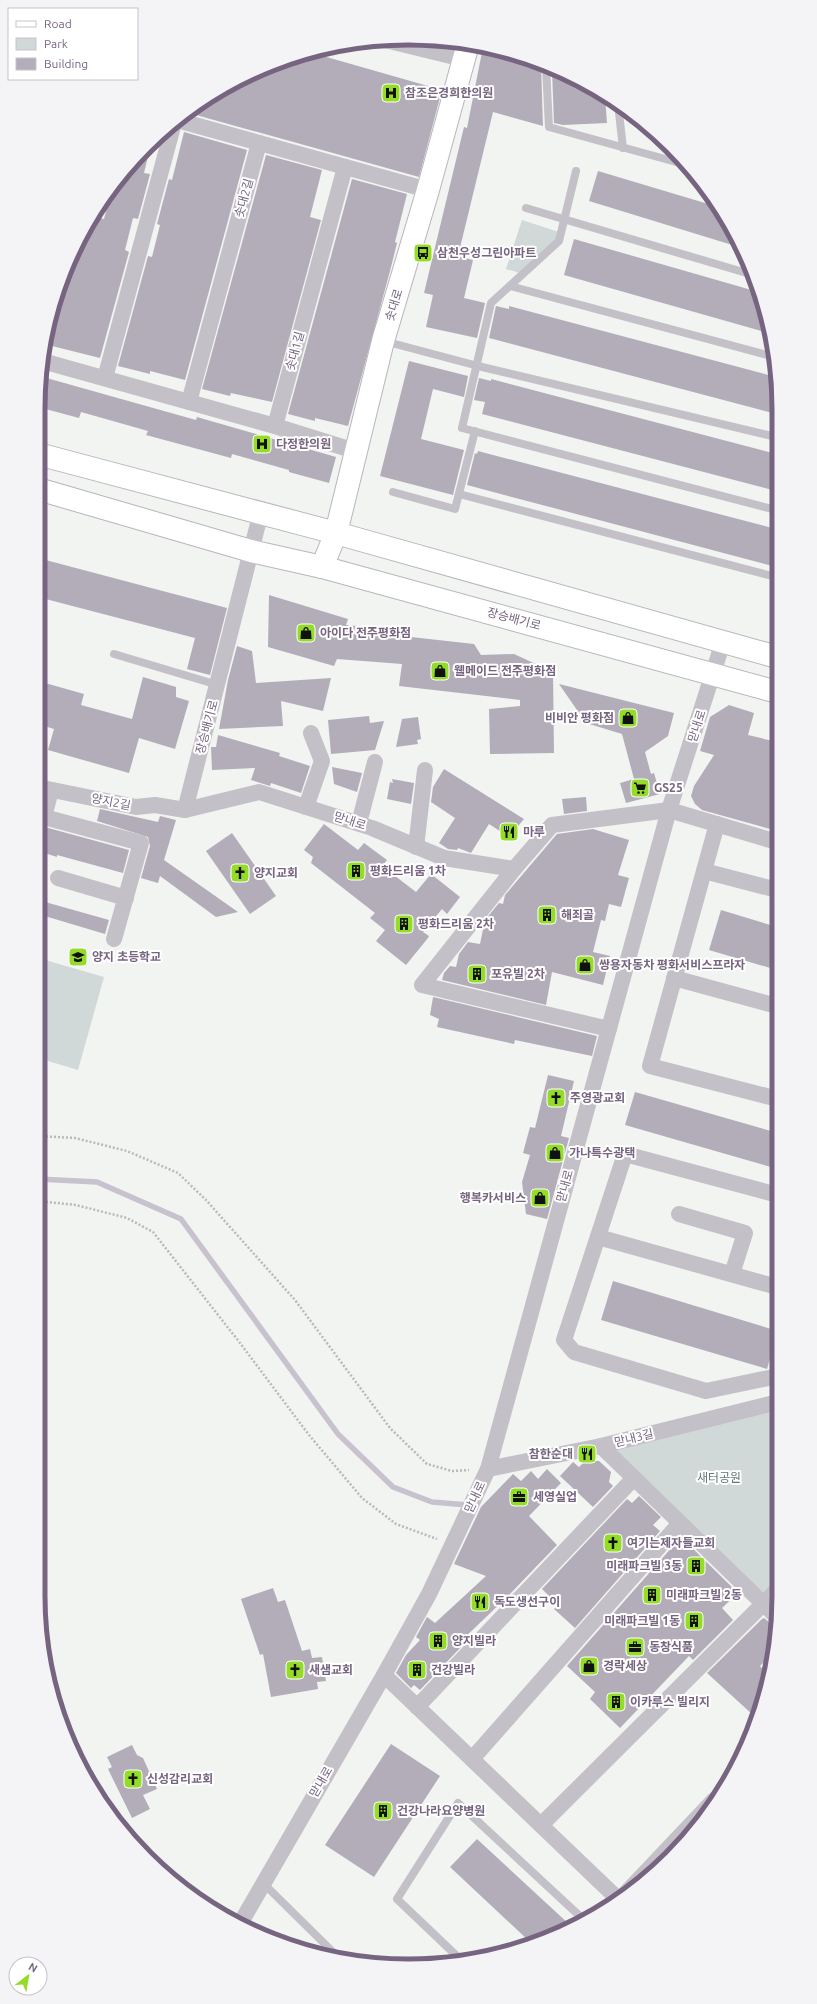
<svg xmlns="http://www.w3.org/2000/svg" width="817" height="2004" font-family="Ubuntu,'Noto Sans KR',sans-serif">
  <style>
    .green { fill: #d0d9d7 }
    .lines { fill: none; stroke-linecap: round; stroke-linejoin: round }
    .stream { stroke: #c8c2cf; stroke-width: 5.5 }
    .building { fill: #b3adb9 }
    .secondary-casing { stroke: #bab4bd; stroke-width: 24 }
    .path { stroke: #bbb8bd; stroke-width: 2.5; stroke-dasharray: 2 2; stroke-linecap: butt }
    .lane { stroke: #c4c0c7; stroke-width: 8 }
    .street { stroke: #c4c0c7; stroke-width: 16 }
    .secondary { stroke: #fff; stroke-width: 22 }
    .labels { text-anchor: middle; stroke-width: 4; stroke-linejoin: round; paint-order: stroke }
    .poi-label { font-size: 12px; font-weight: bold; fill: #766481; stroke: #fff; text-anchor: start }
    .street-label { font-size: 12px; fill: #766481; stroke: #fff }
    .park-label { font-size: 12px; fill: #637877; stroke: #fff }
    .rim { fill: none; stroke: #766481; stroke-width: 5 }
  </style>
  <rect width="100%" height="100%" fill="#f1f4f1"/>
  <g class="green">
    <polygon points="522,220 562,233 523,274 506,269"/>
    <polygon points="38,958 104,977 78,1070 38,1058"/>
    <polygon points="778,1402 779,1588 763,1604 601,1446"/>
  </g>
  <g class="lines">
    <polyline class="stream" points="38,1179 97,1182 181,1219 338,1434 393,1487 432,1502 468,1505"/>
  </g>
  <g class="building">
    <polygon points="483,47 527,58 541,64 543,126 493,112 458,256 473,260 464,298 485,303 477,338 426,327 433,295 424,293 464,127 467,128"/>
    <polygon points="309,52 442,90 419,177 189,113 190,110 244,76"/>
    <polygon points="552,70 605,96 607,123 563,125 554,123"/>
    <polygon points="184,132 247,150 185,380 150,371 150,374 118,366 148,256 152,257 160,225 157,224 169,179 172,180"/>
    <polygon points="151,144 144,173 150,174 138,219 133,218 125,250 129,252 100,358 48,345 58,290 88,223 93,216 104,219 111,191 130,164"/>
    <polygon points="266,155 322,170 310,217 321,220 272,402 231,393 230,396 202,389"/>
    <polygon points="598,171 715,206 742,248 589,201"/>
    <polygon points="352,179 407,194 395,242 397,243 390,271 348,426 315,418 315,421 288,414"/>
    <polygon points="574,239 755,291 768,333 564,275"/>
    <polygon points="496,306 509,309 509,306 776,377 776,414 489,338"/>
    <polygon points="409,361 468,376 464,397 433,389 421,439 464,450 453,495 380,476"/>
    <polygon points="43,377 196,420 197,417 336,457 329,483 289,472 289,470 232,454 231,458 146,435 148,431 81,412 79,418 38,407"/>
    <polygon points="479,378 491,381 491,379 776,454 776,491 482,414 485,402 474,400"/>
    <polygon points="478,451 776,529 776,567 467,485 475,453 477,454"/>
    <polygon points="38,558 227,608 210,675 187,669 195,638 38,597"/>
    <polygon points="269,595 348,619 346,625 393,629 393,635 474,644 481,655 514,654 553,672 554,753 490,754 489,709 520,706 520,700 399,686 402,664 337,659 334,666 268,647"/>
    <polygon points="237,646 252,651 256,683 331,678 323,711 281,701 283,726 219,729 228,680"/>
    <polygon points="143,677 176,687 176,697 189,701 175,749 139,738 129,773 48,750 54,729 38,724 38,681 84,694 81,705 132,719"/>
    <polygon points="559,684 674,713 668,736 645,752 651,774 654,773 660,794 626,803 620,783 634,779 622,734 586,723"/>
    <polygon points="729,705 754,713 748,735 777,742 777,831 702,810 695,804 691,796 694,786 714,755 700,751 710,717"/>
    <polygon points="369,716 370,723 384,721 375,750 331,754 328,720"/>
    <polygon points="418,717 421,739 417,740 418,744 396,747 402,719"/>
    <polygon points="218,735 280,753 279,756 310,766 301,793 271,783 270,786 251,780 255,768 212,770 211,747 216,747"/>
    <polygon points="332,767 362,773 357,792 334,784"/>
    <polygon points="444,769 524,819 509,837 489,824 471,853 458,848 457,850 448,849 439,843 455,818 431,802 433,787"/>
    <polygon points="392,779 414,783 411,804 387,799 390,782 393,783"/>
    <polygon points="586,797 587,811 564,814 562,799"/>
    <polygon points="100,809 158,822 160,816 176,820 164,860 238,912 216,917 160,876 158,883 141,878 150,846 148,837 97,821"/>
    <polygon points="324,824 358,850 364,843 387,860 382,866 416,892 431,874 460,897 447,914 442,909 423,932 429,936 428,938 406,965 376,941 385,930 370,918 375,913 311,863 313,857 304,850"/>
    <polygon points="41,826 129,850 123,873 57,855 57,857 38,851 38,837"/>
    <polygon points="593,829 629,840 618,875 629,878 621,907 609,904 605,921 601,920 593,952 610,956 603,985 552,972 546,1005 442,980 444,973 450,966 456,967 459,954 468,942 480,944 485,920 499,903 503,904 505,895 557,834"/>
    <polygon points="232,833 276,896 250,914 206,851"/>
    <polygon points="38,900 109,920 105,934 38,914"/>
    <polygon points="721,910 777,927 777,970 709,950"/>
    <polygon points="433,997 597,1036 592,1056 515,1040 514,1044 437,1027 439,1019 430,1015"/>
    <polygon points="548,1075 574,1081 561,1136 569,1138 547,1219 526,1214 522,1182 530,1155 523,1153 530,1127 535,1128"/>
    <polygon points="635,1092 778,1133 778,1169 625,1125"/>
    <polygon points="613,1281 778,1331 767,1369 601,1320"/>
    <polygon points="585,1461 599,1461 611,1472 609,1482 613,1486 593,1507 560,1476 573,1462 579,1467"/>
    <polygon points="547,1469 561,1483 529,1516 557,1545 509,1595 458,1644 461,1647 420,1690 414,1685 411,1688 396,1673 406,1655 420,1640 416,1637 427,1617 435,1623 486,1576 454,1564 481,1507 513,1474 521,1481 531,1471 538,1479"/>
    <polygon points="639,1496 661,1517 653,1525 660,1531 575,1628 554,1609 558,1605 542,1589 627,1499 632,1503"/>
    <polygon points="681,1537 738,1593 722,1608 733,1620 693,1660 689,1656 620,1728 590,1699 595,1692 567,1666"/>
    <polygon points="273,1588 278,1602 285,1600 302,1651 310,1649 312,1658 322,1657 326,1681 317,1682 318,1689 271,1697 263,1654 260,1655 241,1599"/>
    <polygon points="764,1618 774,1626 769,1657 760,1666 766,1673 761,1705 753,1715 707,1673 762,1619"/>
    <polygon points="391,1744 440,1776 374,1877 325,1845"/>
    <polygon points="132,1745 137,1755 143,1758 157,1789 143,1795 150,1809 132,1818 108,1769 112,1767 107,1757"/>
    <polygon points="477,1839 570,1925 529,1941 450,1867"/>
  </g>
  <g class="lines">
    <g class="secondary-casing">
      <g id="secondary">
        <polyline points="38,454 336,533 777,657"/>
        <polyline points="38,489 251,551 322,567 777,692"/>
        <polyline points="322,567 336,533 383,341 428,190 468,44"/>
      </g>
    </g>
    <g class="path">
      <polyline points="38,1136 75,1138 127,1151 178,1173 206,1200 295,1300 390,1428 427,1464 452,1471 469,1470"/>
      <polyline points="38,1201 76,1205 127,1218 153,1232 240,1343 309,1435 362,1498 396,1524 437,1539"/>
    </g>
    <g class="lane">
      <polyline points="546,67 549,127 687,165"/>
      <polyline points="618,104 623,148"/>
      <polyline points="576,171 559,241 491,303 462,428 776,510"/>
      <polyline points="526,208 750,274"/>
      <polyline points="510,286 775,357"/>
      <polyline points="384,341 478,366 776,437"/>
      <polyline points="393,492 455,509 475,431"/>
      <polyline points="459,494 772,576"/>
      <polyline points="114,654 218,685"/>
      <polyline points="263,1883 339,1958"/>
      <polyline points="461,1960 397,1899 458,1803 584,1920"/>
    </g>
    <g class="street">
      <polyline points="381,39 463,59"/>
      <polyline points="177,120 428,190"/>
      <polyline points="46,362 275,426 355,451"/>
      <polyline points="105,378 174,123"/>
      <polyline points="189,402 259,143"/>
      <polyline points="275,426 345,167"/>
      <polyline points="38,787 136,807 155,805 185,810 259,792 372,828 444,858 514,869"/>
      <polyline points="51,790 44,817 141,843 114,939"/>
      <polyline points="306,807 322,761 311,733"/>
      <polyline points="185,810 261,512"/>
      <polyline points="359,823 375,762"/>
      <polyline points="717,824 650,1066 778,1099"/>
      <polyline points="416,847 425,770"/>
      <polyline points="704,871 777,890"/>
      <polyline points="58,878 126,898"/>
      <polyline points="674,978 777,1006"/>
      <polyline points="609,1029 422,985 514,869 552,825 669,810 777,842"/>
      <polyline points="778,1195 625,1154 564,1340 574,1352 706,1391 778,1376"/>
      <polyline points="679,1214 745,1233 732,1274"/>
      <polyline points="598,1237 777,1287"/>
      <polyline points="601,1446 776,1616"/>
      <polyline points="488,1469 601,1446 778,1402"/>
      <polyline points="384,1675 618,1899"/>
      <polyline points="417,1707 634,1478"/>
      <polyline points="472,1759 680,1523"/>
      <polyline points="541,1825 779,1588"/>
      <polyline points="624,1895 714,1800"/>
      <polyline points="240,1924 384,1675 429,1594 488,1469 669,810 723,642"/>
    </g>
    <use href="#secondary" class="secondary"/>
  </g>
  <defs>
    <g id="hospital-square" transform="scale(1)"><rect x="-9" y="-9" width="18" height="18" rx="4" fill="#95dc29" stroke="#fff"/><path d="M-5-5h3v3.5h4V-5h3V5h-3V1.5h-4V5h-3Z" fill="#111"/></g>
    <g id="bus-square" transform="scale(1)"><rect x="-9" y="-9" width="18" height="18" rx="4" fill="#95dc29" stroke="#fff"/><path d="M-5-6H5V4H4V6H2V4H-2V6H-4V4H-5ZM-3.5-4V0h7V-4ZM-3.5 1.2v1.5H-2V1.2ZM2 1.2v1.5H3.5V1.2Z" fill="#111"/></g>
    <g id="shop-square" transform="scale(1)"><rect x="-9" y="-9" width="18" height="18" rx="4" fill="#95dc29" stroke="#fff"/><path d="M-5-2.5h2.3a2.7 3.5 0 0 1 5.4 0H5L5.5 6h-11ZM-1.5-2.5h3a1.5 2.3 0 0 0-3 0Z" fill="#111"/></g>
    <g id="supermarket-square" transform="scale(1)"><rect x="-9" y="-9" width="18" height="18" rx="4" fill="#95dc29" stroke="#fff"/><path d="M-6-5.5h2.5l.6 2H6L4.5 2H-2.5L-4.4-4H-6ZM-1.5 3.2a1.3 1.3 0 1 0 .1 0ZM3 3.2a1.3 1.3 0 1 0 .1 0Z" fill="#111"/></g>
    <g id="restaurant-square" transform="scale(1)"><rect x="-9" y="-9" width="18" height="18" rx="4" fill="#95dc29" stroke="#fff"/><path d="M-5-6h1v4h1v-4h1v4h1v-4h1v5L-1.5 .5V6h-2V.5L-5-1ZM5-6V6H3V1.5H1.5Q1.5-4 5-6Z" fill="#111"/></g>
    <g id="building-square" transform="scale(1)"><rect x="-9" y="-9" width="18" height="18" rx="4" fill="#95dc29" stroke="#fff"/><path d="M-4-6H4V6H1V3H-1V6H-4ZM-2.5-4.3h1.7v1.8h-1.7ZM.8-4.3h1.7v1.8H.8ZM-2.5-1h1.7V.8h-1.7ZM.8-1h1.7V.8H.8Z" fill="#111"/></g>
    <g id="church-square" transform="scale(1)"><rect x="-9" y="-9" width="18" height="18" rx="4" fill="#95dc29" stroke="#fff"/><path d="M-1.2-6h2.4v3.5h3.3v2.4h-3.3V6h-2.4V-.1h-3.3v-2.4h3.3Z" fill="#111"/></g>
    <g id="school-square" transform="scale(1)"><rect x="-9" y="-9" width="18" height="18" rx="4" fill="#95dc29" stroke="#fff"/><path d="M0-5L7-2L0 1L-7-2ZM-4 1L0 2.5L4 1V4Q0 6-4 4Z" fill="#111"/></g>
    <g id="office-square" transform="scale(1)"><rect x="-9" y="-9" width="18" height="18" rx="4" fill="#95dc29" stroke="#fff"/><path d="M-6-3h4V-5.5h4V-3h4V5H-6ZM-1-4.5V-3h2v-1.5ZM-6 0V1H6V0Z" fill="#111"/></g>
  </defs>
  <g fill-rule="evenodd">
    <use href="#hospital-square" x="391" y="93"/>
    <use href="#bus-square" x="423" y="253"/>
    <use href="#hospital-square" x="262" y="444"/>
    <use href="#shop-square" x="306" y="633"/>
    <use href="#shop-square" x="440" y="671"/>
    <use href="#shop-square" x="628" y="718"/>
    <use href="#supermarket-square" x="640" y="788"/>
    <use href="#restaurant-square" x="509" y="832"/>
    <use href="#building-square" x="356" y="871"/>
    <use href="#church-square" x="240" y="873"/>
    <use href="#building-square" x="547" y="915"/>
    <use href="#building-square" x="404" y="924"/>
    <use href="#school-square" x="78" y="957"/>
    <use href="#shop-square" x="585" y="965"/>
    <use href="#building-square" x="477" y="974"/>
    <use href="#church-square" x="556" y="1098"/>
    <use href="#shop-square" x="555" y="1153"/>
    <use href="#shop-square" x="540" y="1198"/>
    <use href="#restaurant-square" x="587" y="1454"/>
    <use href="#office-square" x="519" y="1497"/>
    <use href="#church-square" x="613" y="1543"/>
    <use href="#building-square" x="696" y="1566"/>
    <use href="#building-square" x="652" y="1595"/>
    <use href="#restaurant-square" x="480" y="1602"/>
    <use href="#building-square" x="694" y="1621"/>
    <use href="#building-square" x="438" y="1641"/>
    <use href="#office-square" x="635" y="1647"/>
    <use href="#shop-square" x="589" y="1666"/>
    <use href="#church-square" x="295" y="1670"/>
    <use href="#building-square" x="417" y="1670"/>
    <use href="#building-square" x="616" y="1702"/>
    <use href="#church-square" x="133" y="1779"/>
    <use href="#building-square" x="383" y="1811"/>
  </g>
  <g class="labels">
    <g class="poi-label">
      <text x="405" y="97">참조은경희한의원</text>
      <text x="437" y="257">삼천우성그린아파트</text>
      <text x="276" y="448">다정한의원</text>
      <text x="320" y="637">아이다 전주평화점</text>
      <text x="454" y="675">웰메이드 전주평화점</text>
      <text x="614" y="722" text-anchor="end">비비안 평화점</text>
      <text x="654" y="792">GS25</text>
      <text x="523" y="836">마루</text>
      <text x="370" y="875">평화드리움 1차</text>
      <text x="254" y="877">양지교회</text>
      <text x="561" y="919">해죄골</text>
      <text x="418" y="928">평화드리움 2차</text>
      <text x="92" y="961">양지 초등학교</text>
      <text x="599" y="969">쌍용자동차 평화서비스프라자</text>
      <text x="491" y="978">포유빌 2차</text>
      <text x="570" y="1102">주영광교회</text>
      <text x="569" y="1157">가나특수광택</text>
      <text x="526" y="1202" text-anchor="end">행복카서비스</text>
      <text x="573" y="1458" text-anchor="end">참한순대</text>
      <text x="533" y="1501">세영실업</text>
      <text x="627" y="1547">여기는제자들교회</text>
      <text x="682" y="1570" text-anchor="end">미래파크빌 3동</text>
      <text x="666" y="1599">미래파크빌 2동</text>
      <text x="494" y="1606">독도생선구이</text>
      <text x="680" y="1625" text-anchor="end">미래파크빌 1동</text>
      <text x="452" y="1645">양지빌라</text>
      <text x="649" y="1651">동창식품</text>
      <text x="603" y="1670">경락세상</text>
      <text x="309" y="1674">새샘교회</text>
      <text x="431" y="1674">건강빌라</text>
      <text x="630" y="1706">이카루스 빌리지</text>
      <text x="147" y="1783">신성감리교회</text>
      <text x="397" y="1815">건강나라요양병원</text>
    </g>
    <g class="street-label">
      <text transform="translate(244 198) rotate(-75)" y="4">솟대2길</text>
      <text transform="translate(394 305) rotate(-73)" y="4">솟대로</text>
      <text transform="translate(295 351) rotate(-75)" y="4">솟대1길</text>
      <text transform="translate(514 619) rotate(15)" y="4">장승배기로</text>
      <text transform="translate(697 726) rotate(-72)" y="4">맏내로</text>
      <text transform="translate(207 727) rotate(-75)" y="4">장승배기로</text>
      <text transform="translate(111 802) rotate(11)" y="4">양지2길</text>
      <text transform="translate(350 821) rotate(18)" y="4">맏내로</text>
      <text transform="translate(565 1186) rotate(-75)" y="4">맏내로</text>
      <text transform="translate(634 1438) rotate(-14)" y="4">맏내3길</text>
      <text transform="translate(475 1497) rotate(-65)" y="4">맏내로</text>
      <text transform="translate(321 1782) rotate(-60)" y="4">맏내로</text>
    </g>
    <g class="park-label">
      <text x="719" y="1482">새터공원</text>
    </g>
  </g>
  <path d="M0 0H817V2004H0ZM408 45H409A363 363 0 0 1 772 408V1596A363 363 0 0 1 409 1959H408A363 363 0 0 1 45 1596V408A363 363 0 0 1 408 45Z" fill="#f4f3f5" fill-rule="evenodd"/>
  <path class="rim" d="M408 45H409A363 363 0 0 1 772 408V1596A363 363 0 0 1 409 1959H408A363 363 0 0 1 45 1596V408A363 363 0 0 1 408 45Z"/>
  <rect x="8" y="8" width="130" height="72" fill="#ffffff" stroke="#c8c1cd"/>
  <rect x="16" y="21" width="20" height="6" fill="#ffffff" stroke="#c8c1cd"/>
  <text x="44" y="28" font-size="12" fill="#766481">Road</text>
  <rect x="16" y="38" width="20" height="12" fill="#d0d9d7" stroke="#c8c1cd"/>
  <text x="44" y="48" font-size="12" fill="#766481">Park</text>
  <rect x="16" y="58" width="20" height="12" fill="#b3adb9" stroke="#c8c1cd"/>
  <text x="44" y="68" font-size="12" fill="#766481">Building</text>
  <g transform="translate(28 1976) rotate(31)"><circle r="19" fill="#ffffff" stroke="#c8c1cd"/>
  <path d="M0-3L7 15L0 10L-7 15Z" fill="#95dc29"/>
  <text y="-6" font-size="11" font-weight="bold" text-anchor="middle" fill="#766481">N</text>
  </g>
</svg>
